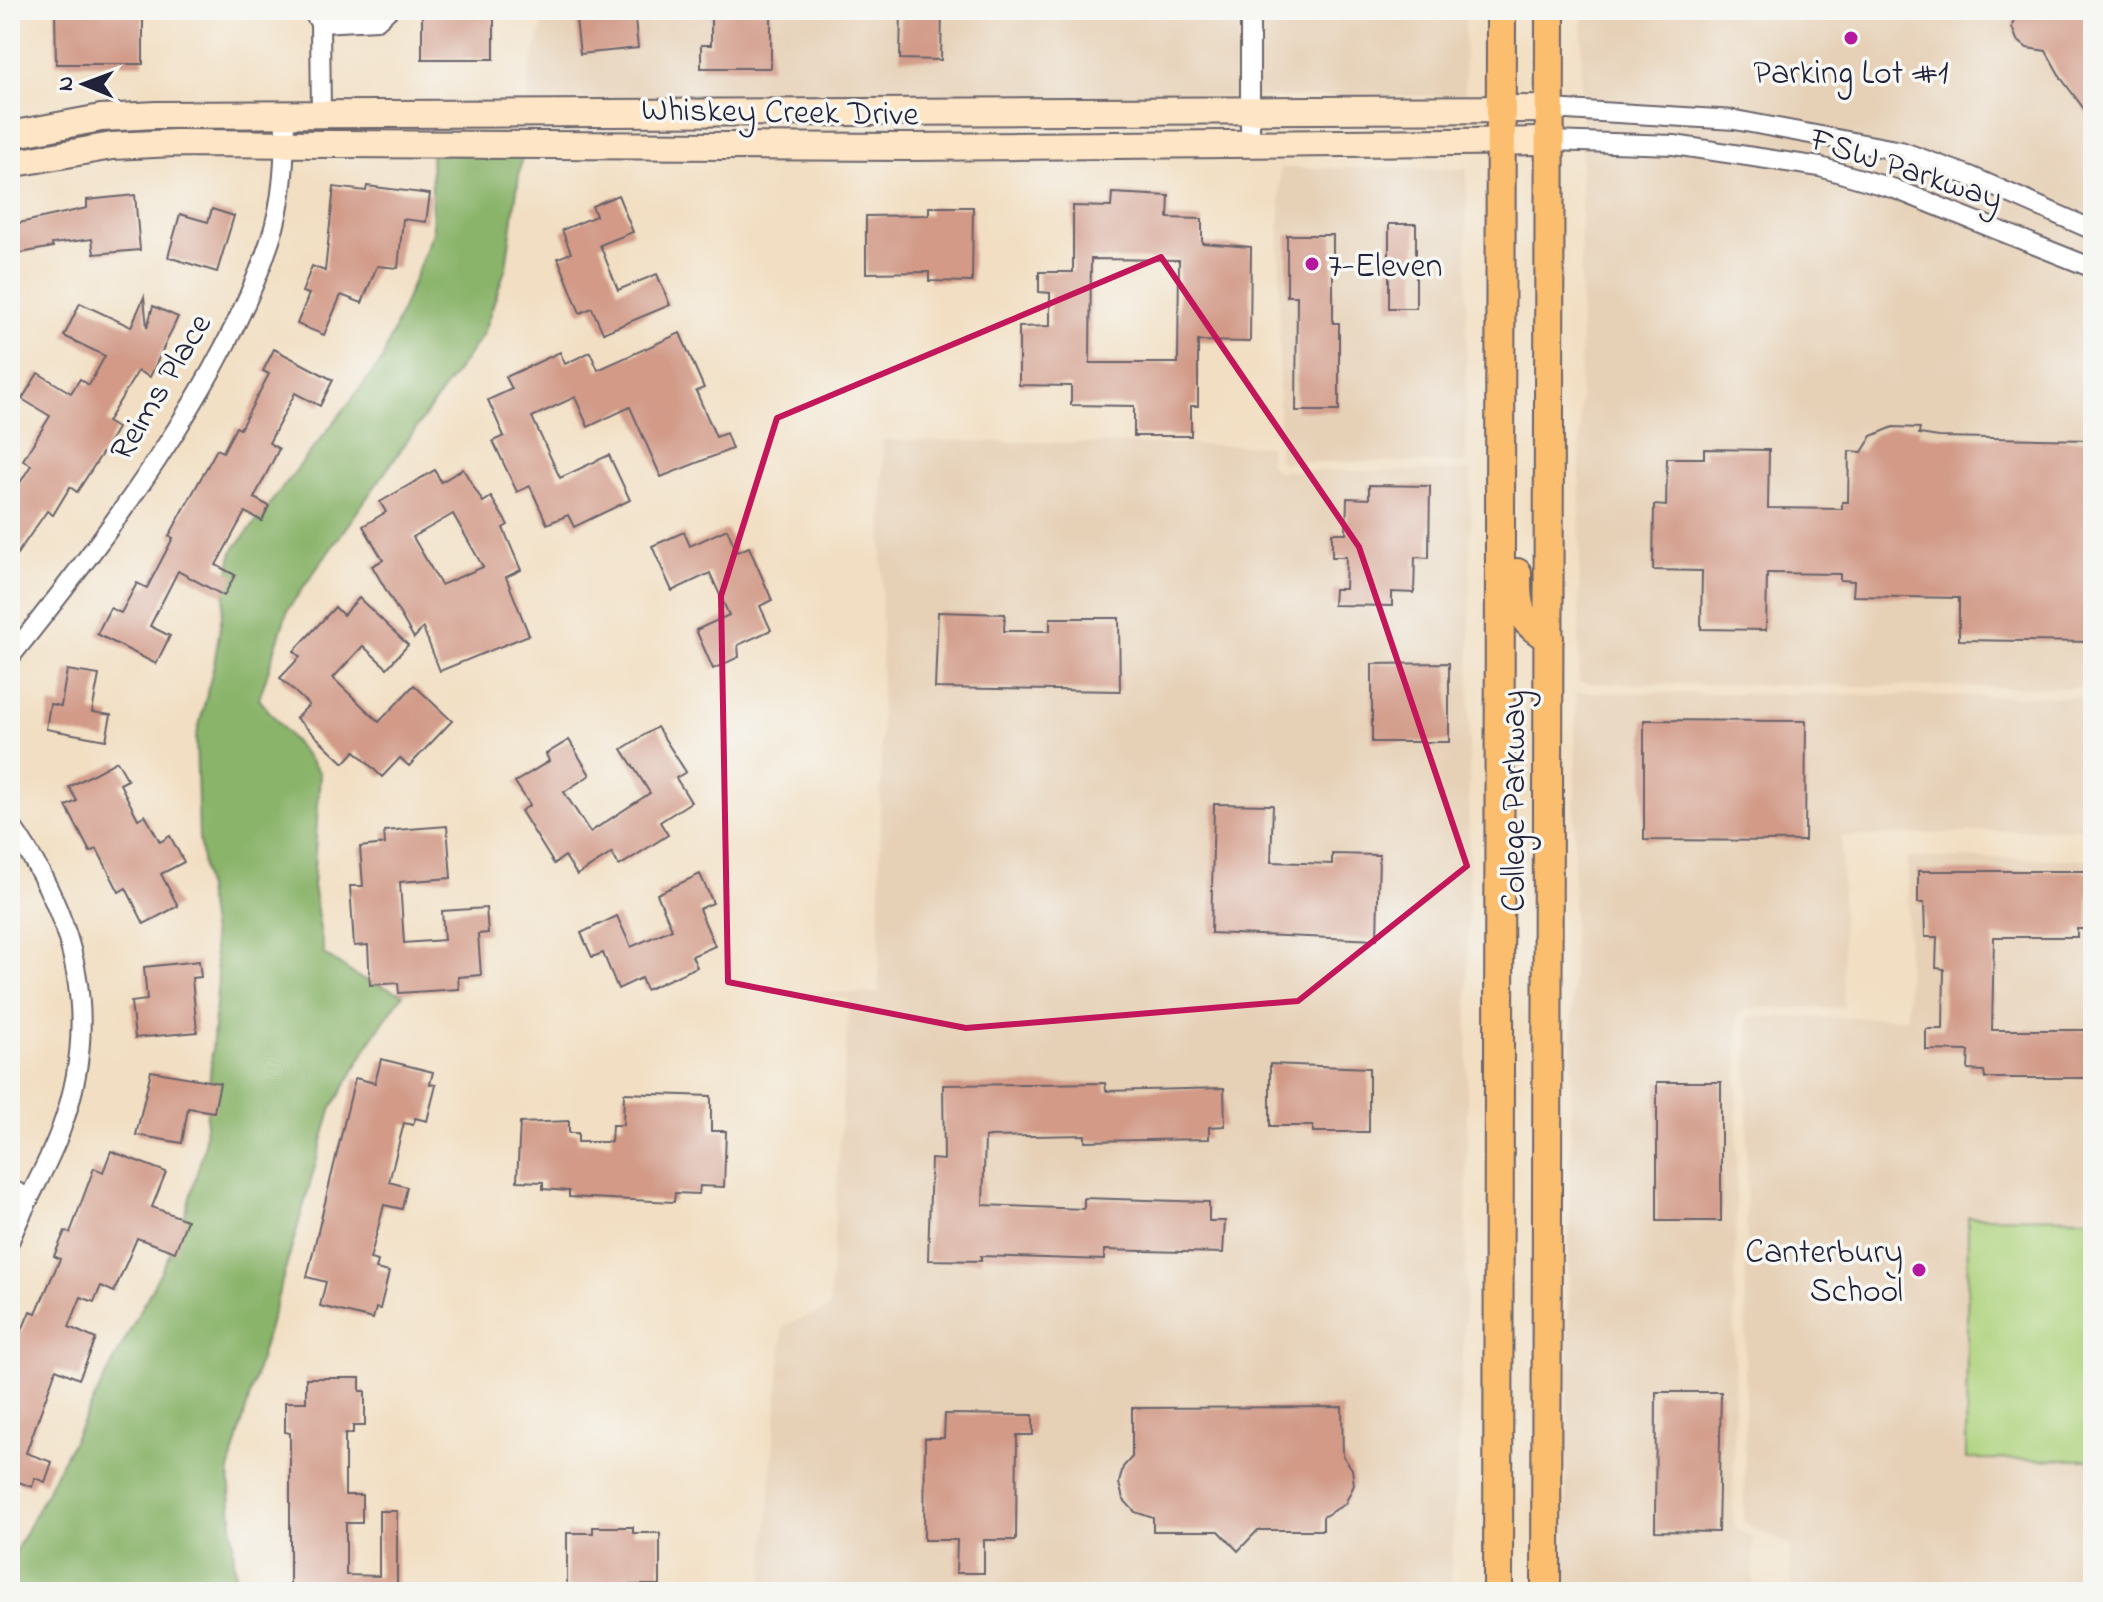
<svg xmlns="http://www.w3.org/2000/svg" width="2103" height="1602" font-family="'Indie Flower',sans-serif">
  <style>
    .built { fill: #e6d0b6 }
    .green { fill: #add27b; stroke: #687a5b; stroke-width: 2 }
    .forest { fill: #8ab46b; stroke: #566b53; stroke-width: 2 }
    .building { fill: #d29a87; fill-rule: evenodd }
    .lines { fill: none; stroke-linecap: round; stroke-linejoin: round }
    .street-casing { stroke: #6b646b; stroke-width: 22 }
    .secondary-casing { stroke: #6b646b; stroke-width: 30 }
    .primary-casing { stroke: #6b646b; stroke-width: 32 }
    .street { stroke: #fff; stroke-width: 18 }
    .secondary { stroke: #fde5c5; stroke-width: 26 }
    .primary { stroke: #fbbd6e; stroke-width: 28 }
    .marked { fill: none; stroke: #c2185b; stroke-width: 6; stroke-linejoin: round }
    .poi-dot { fill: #b5179e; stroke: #f6f6f2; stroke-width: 3 }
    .labels { text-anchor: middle; stroke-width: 7; stroke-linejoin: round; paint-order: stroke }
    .poi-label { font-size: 34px; fill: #22223b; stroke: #f6f6f2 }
    .street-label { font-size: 34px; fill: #22223b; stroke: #f6f6f2 }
  </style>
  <rect width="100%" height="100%" fill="#f6f6f2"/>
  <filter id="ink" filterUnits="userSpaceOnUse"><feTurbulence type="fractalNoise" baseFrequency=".0125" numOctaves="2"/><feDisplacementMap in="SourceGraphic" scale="16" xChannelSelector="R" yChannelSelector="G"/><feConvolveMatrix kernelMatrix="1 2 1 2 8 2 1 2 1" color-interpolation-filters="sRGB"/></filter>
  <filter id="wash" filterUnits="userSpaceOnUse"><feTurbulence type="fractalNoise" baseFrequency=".006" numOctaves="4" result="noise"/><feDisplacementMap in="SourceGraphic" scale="32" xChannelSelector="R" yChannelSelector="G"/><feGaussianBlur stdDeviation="1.8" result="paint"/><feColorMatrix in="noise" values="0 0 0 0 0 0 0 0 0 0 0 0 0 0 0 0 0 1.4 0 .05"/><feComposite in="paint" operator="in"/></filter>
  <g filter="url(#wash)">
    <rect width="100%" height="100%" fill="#f2dfc3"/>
    <g class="built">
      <polygon points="547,10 1465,10 1465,96 527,102 531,64"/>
      <polygon points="1582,10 2093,10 2093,688 1579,683"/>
      <polygon points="1280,168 1467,169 1466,462 1279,462"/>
      <polygon points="883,440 1269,446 1269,462 1276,471 1471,471 1466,1296 1450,1592 762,1592 783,1326 829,1309 849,999 798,993 879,993"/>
      <polygon points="1576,692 2084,697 2083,828 1841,837 1844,1008 1748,1008 1738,1014 1733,1522 1736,1529 1753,1537 1753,1592 1565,1592"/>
      <polygon points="1908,858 2093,859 2093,1592 1791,1592 1790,1545 1744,1523 1748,1017 1907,1018"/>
    </g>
    <polygon class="green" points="1968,1217 2093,1218 2093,1460 1966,1459"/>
    <polygon class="forest" points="431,154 522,154 506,267 483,334 288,609 259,699 320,773 313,886 324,954 358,977 403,994 373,1037 331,1110 263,1348 229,1471 236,1592 10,1592 10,1562 179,1236 204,1148 218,979 199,838 196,738 214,665 232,552 381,362 433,232"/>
    <g id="blocks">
      <g class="building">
        <polygon points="55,10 143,10 143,64 56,64"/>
        <rect x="422" y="10" width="72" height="49"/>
        <polygon points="575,10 634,10 638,48 580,54"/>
        <polygon points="711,10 771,10 771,68 701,68 701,45 711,45"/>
        <polygon points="901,10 942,10 941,60 900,59"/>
        <polygon points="2016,10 2093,10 2093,121 2061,78 2046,51 2027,48 2017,40 2012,27"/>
        <polygon points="367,186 430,194 426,222 403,219 398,268 377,266 362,303 341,295 324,335 297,324 309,294 302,292 312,266 325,271 334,187 366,191"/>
        <path d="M1112,193L1169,196L1168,218L1202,219V243L1251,247L1250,342L1198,341V406H1191V436H1134V406L1071,405V386L1019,385V327L1050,326V293L1039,292V272H1073V206L1111,207ZM1091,259L1179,260L1178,363H1090Z"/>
        <polygon points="135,195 140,250 94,254 92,239 52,244 53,247 10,255 10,225 87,208 87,200"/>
        <polygon points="618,195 633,232 600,245 618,290 657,274 670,305 603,333 592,308 580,313 558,258 571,253 562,230 596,216 592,206"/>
        <polygon points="929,207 973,207 972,282 929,281 929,272 866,273 866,216 929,215"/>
        <polygon points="212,209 234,216 217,272 168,257 180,214 208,222"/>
        <rect x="1389" y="224" width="27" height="84"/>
        <polygon points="1287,235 1333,235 1333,323 1339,323 1339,411 1296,411 1297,296 1287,296"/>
        <polygon points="144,297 147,328 153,306 178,317 150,377 138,371 107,422 117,428 105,449 77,492 70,487 53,515 47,511 10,564 10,499 31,465 23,460 50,416 22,399 38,373 71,393 80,379 89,385 105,356 64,336 80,303 131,327"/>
        <polygon points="680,333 704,388 696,391 716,437 726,433 732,449 661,477 630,407 588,427 575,397 532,417 560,478 609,455 630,500 574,527 568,515 547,524 530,486 517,492 493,441 504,436 488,400 512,389 506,377 560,352 565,364 590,352 598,370"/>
        <polygon points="274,349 333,380 320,406 295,393 269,443 279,449 254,498 269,506 262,521 245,512 216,565 235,575 224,596 178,571 150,626 170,636 156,664 97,634 110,608 121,613 137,583 147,588 173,538 169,536 217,449 223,452 236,427 240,429 269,374 263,371"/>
        <polygon points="1893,427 1920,428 1919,434 1939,437 2093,440 2093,642 1959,640 1959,598 1853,596 1854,581 1840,580 1840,574 1767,573 1766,630 1701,629 1702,571 1653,570 1654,505 1666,506 1667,458 1704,458 1704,449 1769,450 1768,508 1842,509 1842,502 1848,502 1849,451 1862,452 1872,436"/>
        <path d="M463,469L483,502L491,497L508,525L503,528L521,570L506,577L529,635L440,671L423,628L414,638L372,566L383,560L363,526L386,512L380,502L435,470L441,482ZM453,514L483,567L441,585L413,537Z"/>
        <polygon points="1369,485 1430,486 1429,558 1415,557 1414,593 1392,592 1392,606 1333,605 1334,589 1345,589 1346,557 1332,557 1332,533 1346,533 1347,498 1369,499"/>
        <polygon points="727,529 737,552 749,547 772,600 760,606 771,630 738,645 739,657 713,669 696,630 729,615 710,573 672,591 652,546 684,532 690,546"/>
        <polygon points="359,598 408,645 387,668 363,646 333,678 379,722 414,685 452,721 409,766 400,758 382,777 355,751 344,763 296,718 309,705 280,678 300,657 294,651 335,607 343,615"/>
        <polygon points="938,612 1005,614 1004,631 1050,631 1050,618 1119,618 1120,691 935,688"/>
        <polygon points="1449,663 1449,742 1372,742 1372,664"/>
        <polygon points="67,670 99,675 92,712 111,715 106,740 46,729 50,704 61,706"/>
        <polygon points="1644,720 1806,721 1805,841 1644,840"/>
        <polygon points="657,727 686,772 676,778 691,802 660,822 668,835 619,866 612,853 577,875 565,856 554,864 521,811 530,805 515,782 549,761 546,754 569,740 590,775 564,792 590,832 650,793 622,749"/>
        <polygon points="117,761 128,780 120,784 138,819 145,815 160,842 170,836 184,862 161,874 178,906 144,924 126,888 119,892 97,849 90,852 66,806 77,801 69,787"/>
        <polygon points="1214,804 1273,805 1271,862 1332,864 1332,854 1379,855 1377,940 1211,933"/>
        <polygon points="447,826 451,878 400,882 404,943 444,940 442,911 486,908 488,933 478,934 481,975 458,977 459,989 399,993 398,983 370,985 368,945 354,946 350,886 363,886 360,847 385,844 384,831"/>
        <polygon points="1918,871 2093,871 2093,893 2088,893 2088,929 2077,929 2077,937 1994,937 1992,1030 2093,1030 2093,1078 1985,1078 1984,1071 1968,1070 1969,1051 1926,1050 1926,1029 1943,1029 1944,969 1936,968 1937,937 1925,937 1924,903 1918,903"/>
        <polygon points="700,874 713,903 699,909 715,946 692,956 697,967 646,990 641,978 618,989 603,953 592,957 581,933 617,916 631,947 672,929 657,894"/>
        <polygon points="199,961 201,977 192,978 197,1032 135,1038 131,1002 147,1000 144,967"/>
        <polygon points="381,1059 433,1072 430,1084 436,1085 427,1121 415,1118 413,1125 404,1123 389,1182 407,1187 402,1209 384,1205 370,1259 378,1261 376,1269 389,1272 380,1309 376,1308 373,1319 320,1306 326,1282 307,1277 355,1078 375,1083"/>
        <polygon points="1270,1064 1369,1068 1369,1132 1313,1132 1313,1126 1270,1126"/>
        <polygon points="151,1071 220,1083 214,1112 188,1108 182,1143 136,1135"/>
        <rect x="1657" y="1082" width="64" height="139"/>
        <polygon points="1105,1083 1106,1091 1224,1088 1225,1126 1209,1127 1209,1139 1085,1141 1085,1135 985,1137 983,1205 1084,1209 1084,1198 1209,1202 1209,1221 1225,1221 1223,1253 1104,1250 1104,1260 981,1256 981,1261 928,1260 931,1159 944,1160 943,1085"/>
        <polygon points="624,1093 711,1096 711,1131 726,1131 724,1187 700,1186 699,1194 675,1193 674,1202 569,1197 569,1191 543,1189 543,1182 517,1181 520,1123 569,1121 569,1133 578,1133 578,1142 611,1142 612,1125 623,1125"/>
        <polygon points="111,1151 166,1172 152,1207 187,1220 175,1252 137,1238 114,1292 101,1286 94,1302 81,1297 69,1327 96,1339 79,1379 56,1369 26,1453 52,1462 45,1482 35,1478 32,1487 16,1481 10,1491 10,1359 30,1311 36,1313 60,1259 54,1256 65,1231 70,1233 94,1168 103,1172"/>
        <polygon points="306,1378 360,1378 360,1391 365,1391 365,1426 353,1426 353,1434 345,1434 345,1495 362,1495 362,1523 346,1523 346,1575 379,1576 379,1511 397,1511 397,1592 290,1592 290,1433 285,1432 285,1402 306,1402"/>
        <polygon points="1656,1392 1721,1392 1718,1532 1655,1531"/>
        <polygon points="1342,1407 1343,1456 1352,1469 1354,1485 1345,1504 1323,1517 1323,1530 1258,1530 1238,1551 1219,1531 1153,1531 1153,1518 1135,1512 1123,1499 1119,1483 1123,1467 1132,1457 1132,1408"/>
        <polygon points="945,1414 1033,1415 1033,1435 1017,1435 1016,1540 984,1540 984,1573 956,1573 957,1540 924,1540 925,1438 944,1438"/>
        <polygon points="593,1527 633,1527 633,1533 660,1533 660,1585 631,1585 631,1592 567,1587 567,1533 593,1533"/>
      </g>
    </g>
  </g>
  <g filter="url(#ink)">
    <use href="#blocks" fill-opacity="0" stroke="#6b646b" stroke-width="2"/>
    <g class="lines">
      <g class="street-casing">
        <g id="street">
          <polyline points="312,10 320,23 321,114"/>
          <polyline points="320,23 377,20 388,10"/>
          <polyline points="1550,109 1735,120 1901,151 1970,176 2093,230"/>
          <polyline points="1550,141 1674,145 1820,167 1895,189 2093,268"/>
          <polyline points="1250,144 1250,10"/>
          <path d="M10,657C104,541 223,383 270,241C284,200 285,157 285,114"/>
          <path d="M10,824C76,917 102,1019 61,1129C47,1168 25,1202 10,1240"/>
          <polyline points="10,1189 29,1198"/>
        </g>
      </g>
      <g class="secondary-casing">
        <g id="secondary">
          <polyline points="10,135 101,118 156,115 1550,109"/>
          <polyline points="10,164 112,146 175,143 908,147 1550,141"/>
        </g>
      </g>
      <g class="primary-casing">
        <g id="primary">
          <path d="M1517,573C1517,607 1517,620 1549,638"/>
          <polyline points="1498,1592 1501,10"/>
          <polyline points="1546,1592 1550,10"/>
        </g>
      </g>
      <use href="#street" class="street"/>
      <use href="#secondary" class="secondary"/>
      <use href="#primary" class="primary"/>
    </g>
  </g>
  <path class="marked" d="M1161,257L1359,547L1467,866L1298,1001L966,1028L728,982L721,596L777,418Z"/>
  <g class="poi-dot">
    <circle cx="1851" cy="38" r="8"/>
    <circle cx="1312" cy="264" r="8"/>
    <circle cx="1919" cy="1270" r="8"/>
  </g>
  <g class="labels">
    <g class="poi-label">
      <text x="1851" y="83">Parking Lot #1</text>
      <text x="1328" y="276" text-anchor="start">7-Eleven</text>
      <text x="1903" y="1262" text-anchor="end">Canterbury<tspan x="1903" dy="39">School</tspan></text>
    </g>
    <g class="street-label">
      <text transform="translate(780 110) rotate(1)" y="12">Whiskey Creek Drive</text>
      <text transform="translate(1907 167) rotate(18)" y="12">FSW Parkway</text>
      <text transform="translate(159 386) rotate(-59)" y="12">Reims Place</text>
      <text transform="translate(1512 801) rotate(-90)" y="12">College Parkway</text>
    </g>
  </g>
  <rect width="2103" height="1602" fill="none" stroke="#f6f6f2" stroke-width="40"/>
  <g transform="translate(84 84) rotate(271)" stroke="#f6f6f2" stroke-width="6" paint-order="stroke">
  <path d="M0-6L14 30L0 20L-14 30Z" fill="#22223b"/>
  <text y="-12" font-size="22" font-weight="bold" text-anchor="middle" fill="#22223b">N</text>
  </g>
</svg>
